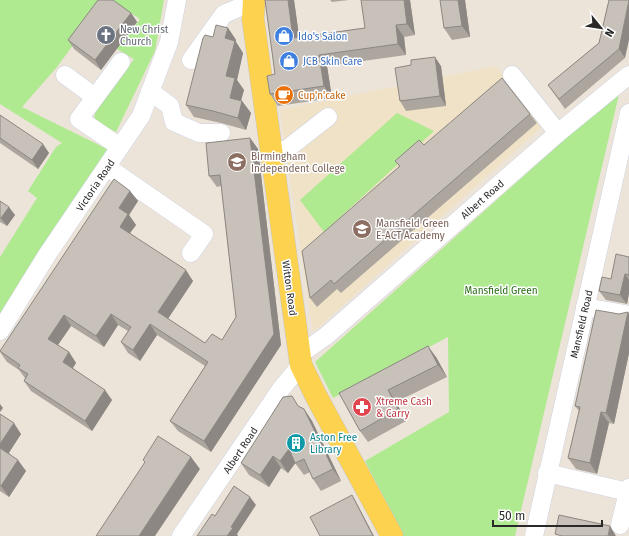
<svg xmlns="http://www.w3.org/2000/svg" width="629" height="536" font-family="'Fira Sans',sans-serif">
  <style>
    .education { fill: #f0e2c6 }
    .green { fill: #afe990 }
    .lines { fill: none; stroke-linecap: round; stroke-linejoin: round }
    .minor-casing { stroke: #ced2e3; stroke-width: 19 }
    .major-casing { stroke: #c7c7c7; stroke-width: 23 }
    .minor { stroke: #fff; stroke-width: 18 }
    .major { stroke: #fdd24e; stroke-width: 22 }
    .wall { fill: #aca69f }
    .shaded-wall { fill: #8c8782 }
    .building { fill: #c8c1b9; stroke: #8c8782 }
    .labels { text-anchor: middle; stroke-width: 3; stroke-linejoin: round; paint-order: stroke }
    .worship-label { font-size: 10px; fill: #5b616d; stroke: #fff; text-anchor: start }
    .shop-label { font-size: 10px; fill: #366cbe; stroke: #fff; text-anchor: start }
    .food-label { font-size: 10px; fill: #c56008; stroke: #fff; text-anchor: start }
    .education-label { font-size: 10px; fill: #785e54; stroke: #fff; text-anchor: start }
    .street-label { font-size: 10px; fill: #292929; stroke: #fff }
    .park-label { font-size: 10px; fill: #266b13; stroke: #fff }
    .health-label { font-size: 10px; fill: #be3a42; stroke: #fff; text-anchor: start }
    .culture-label { font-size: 10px; fill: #0d838f; stroke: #fff; text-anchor: start }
  </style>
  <rect width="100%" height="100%" fill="#ede4d9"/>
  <polygon class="education" points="496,66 544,125 313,332 280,110"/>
  <g class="green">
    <polygon points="0,0 106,0 57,67 22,107 111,151 0,315 0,257 37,198 28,191 56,147 62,143 0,104"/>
    <polygon points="111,0 164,0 155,51 116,132 94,121 95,113 134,59 117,49 140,19"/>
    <polygon points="620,90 515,536 403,536 365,461 449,412 448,337 333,398 315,362"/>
    <polygon points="397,113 434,131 324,232 300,200"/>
  </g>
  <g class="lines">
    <g class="minor-casing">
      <g id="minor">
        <polyline points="191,60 224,14 243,6"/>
        <polyline points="65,75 95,97"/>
        <polyline points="512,75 558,133"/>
        <polyline points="150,91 170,106 174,122 199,133 221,133"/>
        <polyline points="120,147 79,119 121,62"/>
        <polyline points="271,152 287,149 328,117"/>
        <polyline points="107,167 204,234 191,253"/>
        <polyline points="585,307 629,315"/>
        <polyline points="0,331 47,255 141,116 169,42 177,0"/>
        <polyline points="299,355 326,336 558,133 629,75"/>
        <polyline points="547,473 628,492"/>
        <polyline points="620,525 629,488"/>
        <polyline points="181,536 281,389 301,365"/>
        <polyline points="534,536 629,113"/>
      </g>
    </g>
    <g class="major-casing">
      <polyline id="major" points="254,0 253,19 301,365 316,396 392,536"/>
    </g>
    <use href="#minor" class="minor"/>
    <use href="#major" class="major"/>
  </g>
  <g class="wall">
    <polygon points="265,0 296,0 294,0 299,37 365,28 410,0 415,35 404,37 406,55 327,66 332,98 278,106 270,94 275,74"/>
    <polygon points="330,0 349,0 332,2"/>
    <polygon points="440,0 465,0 470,37 452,40 444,28"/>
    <polygon points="609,0 625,58 565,109 548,85 599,43"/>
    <polygon points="131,13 137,22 101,70 74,49 68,40"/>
    <polygon points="228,28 236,40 236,42 243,53 237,80 244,90 241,101 242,101 251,113 246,130 221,123 194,117 186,105 213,37"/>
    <polygon points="441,66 446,106 406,111 400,101"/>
    <polygon points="530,114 537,123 341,293 337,289 317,307 310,298 399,166 395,161 424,145"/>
    <polygon points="0,115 49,153 38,169 0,143"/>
    <polygon points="250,138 258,149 281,345 211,452 178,431 170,421 205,366 157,335 140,361 128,353 121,342 128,331 118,325 104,347 71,326 58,345 69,352 76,363 73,368 112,400 92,431 31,391 24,381 25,378 19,370 7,362 0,352 130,191 138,201 129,215 136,225 130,233 193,281 168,319 205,343 222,340 236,317 221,186 217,187 209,176"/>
    <polygon points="0,201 15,215 7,226 0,222"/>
    <polygon points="629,257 629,293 627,304 606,300 599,291 611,279"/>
    <polygon points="628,312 629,314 629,353 614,424 609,423 597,474 576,469 568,458 579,411 575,406 619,314"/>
    <polygon points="436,357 447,377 396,402 406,421 368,442 360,431 339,393"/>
    <polygon points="300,407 304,409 312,421 341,481 321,491 313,479 310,472 304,475 295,463 288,473 281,468 269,487 249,475 241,463"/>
    <polygon points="0,414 21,434 9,453 26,471 9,497 0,491"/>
  </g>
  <g class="shaded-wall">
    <polygon points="288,0 294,0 301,50 293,38"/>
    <polygon points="404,0 410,0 415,35 407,24"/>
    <polygon points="458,0 465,0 470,37 462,26"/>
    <polygon points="629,0 629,40 625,58 619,49"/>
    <polygon points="131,13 137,22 101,70 95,60"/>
    <polygon points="396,25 404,37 406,55 398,44"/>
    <polygon points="228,28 236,40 236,42 243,53 237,80 244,90 238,110 230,98 226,76 225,38"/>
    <polygon points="319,55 327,66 332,98 324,86"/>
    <polygon points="435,57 441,66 446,106 440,96"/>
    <polygon points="242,101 251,113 246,130 238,118"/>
    <polygon points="250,138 258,149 281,345 211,452 204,441 274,334"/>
    <polygon points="43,144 49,153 38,169 32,160"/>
    <polygon points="130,191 138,201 129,215 136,225 127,237 120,227 119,208"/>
    <polygon points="9,207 15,215 7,226 1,218"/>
    <polygon points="186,270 193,281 165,323 158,312"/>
    <polygon points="625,274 629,280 629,293 627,304 620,295"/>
    <polygon points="628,312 629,314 629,353 614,424 606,413"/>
    <polygon points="111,314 118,325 104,347 96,336"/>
    <polygon points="64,315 71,326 55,349 48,339"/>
    <polygon points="150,324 157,335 140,361 133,350"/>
    <polygon points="428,346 436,357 447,377 438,365"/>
    <polygon points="69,352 76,363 70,372 63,362"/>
    <polygon points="105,390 112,400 92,431 85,421"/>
    <polygon points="388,390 396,402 406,421 398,409"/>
    <polygon points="0,404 3,408 0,412"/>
    <polygon points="304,409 312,421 341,481 333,469"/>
    <polygon points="601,412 609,423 597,474 590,463"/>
    <polygon points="14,423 21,434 6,457 0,449 0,444"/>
    <polygon points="289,449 297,461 288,473 280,461"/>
    <polygon points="273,456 281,468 269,487 260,475"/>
    <polygon points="191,457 200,469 155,536 139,536"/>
    <polygon points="18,460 26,471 9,497 1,486"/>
    <polygon points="352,495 356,502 374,536 373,536"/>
    <polygon points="250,497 256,505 237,534 238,536 227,536 231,527"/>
    <polygon points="610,526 616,536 608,536"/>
  </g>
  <g class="building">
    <polygon points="98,0 113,0 131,13 95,60 68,40"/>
    <polygon points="265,0 288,0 293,38 365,28 361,0 404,0 407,24 396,25 398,44 319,55 324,86 270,94 267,76 275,74"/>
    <polygon points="440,0 458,0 462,26 444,28"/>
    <polygon points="609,0 629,0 619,49 559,99 548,85 599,43"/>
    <polygon points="216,25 228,28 225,38 235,41 226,76 235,78 230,98 242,101 238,118 213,111 186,105 203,38 205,35 213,37"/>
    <polygon points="435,57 440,96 400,101 395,68 411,65 411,60"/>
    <polygon points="502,78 530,114 334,284 331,280 310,298 302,251 400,166 395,161 419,140 424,145"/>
    <polygon points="0,115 43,144 32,160 0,138"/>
    <polygon points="250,138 274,334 204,441 170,421 208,362 150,324 133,350 121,342 131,327 111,314 96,336 64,315 48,339 69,352 63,362 105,390 85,421 24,381 28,374 18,368 20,365 0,351 114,179 130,191 119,208 128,214 120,227 186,270 158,312 205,343 212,334 222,340 236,317 220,175 209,176 206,143"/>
    <polygon points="0,201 9,207 1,218 0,217"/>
    <polygon points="616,254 629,257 629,275 625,274 620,295 599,291 602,277 611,279"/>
    <polygon points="596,310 619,314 628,312 606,413 601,412 590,463 568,458 580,407 575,406"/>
    <polygon points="428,346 438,365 388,390 398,409 360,431 339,393"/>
    <polygon points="292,396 298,406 304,409 333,469 313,479 304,459 295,463 289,449 280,461 273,456 260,475 241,463 283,397"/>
    <polygon points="0,414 14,423 0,444"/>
    <polygon points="158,436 191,457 139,536 96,536 145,462 143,460"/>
    <polygon points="0,448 18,460 1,486 0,485"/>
    <polygon points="234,486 250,497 231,527 233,528 227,536 197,536 212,514 215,516"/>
    <polygon points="352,495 373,536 320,536 310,517"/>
    <polygon points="559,515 610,526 608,536 562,536 555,534"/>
  </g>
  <defs>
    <g id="church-disc" transform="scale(1)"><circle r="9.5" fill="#6b7280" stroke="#fff"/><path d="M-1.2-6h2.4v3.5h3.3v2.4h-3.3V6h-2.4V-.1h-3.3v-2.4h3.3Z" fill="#fff"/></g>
    <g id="shop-disc" transform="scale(1)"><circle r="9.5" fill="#3f7fe0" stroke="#fff"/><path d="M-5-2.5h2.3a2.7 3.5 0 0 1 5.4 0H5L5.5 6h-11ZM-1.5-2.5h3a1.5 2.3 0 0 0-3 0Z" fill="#fff"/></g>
    <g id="cafe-disc" transform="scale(1)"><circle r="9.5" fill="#e8710a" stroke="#fff"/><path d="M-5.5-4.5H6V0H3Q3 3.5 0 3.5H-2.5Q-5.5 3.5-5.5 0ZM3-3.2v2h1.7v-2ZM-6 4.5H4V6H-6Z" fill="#fff"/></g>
    <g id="school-disc" transform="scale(1)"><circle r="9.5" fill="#8d6e63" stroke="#fff"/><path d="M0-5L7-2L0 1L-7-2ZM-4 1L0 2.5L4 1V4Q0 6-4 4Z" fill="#fff"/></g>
    <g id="pharmacy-disc" transform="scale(1)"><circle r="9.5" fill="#e0444e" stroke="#fff"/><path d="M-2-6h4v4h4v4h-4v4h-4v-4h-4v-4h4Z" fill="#fff"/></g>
    <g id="building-disc" transform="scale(1)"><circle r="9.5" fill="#0f9aa8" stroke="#fff"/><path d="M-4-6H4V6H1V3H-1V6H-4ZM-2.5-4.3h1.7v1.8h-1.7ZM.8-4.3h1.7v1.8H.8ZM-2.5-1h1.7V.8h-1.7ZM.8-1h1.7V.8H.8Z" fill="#fff"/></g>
  </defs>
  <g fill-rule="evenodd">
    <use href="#church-disc" x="106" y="35"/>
    <use href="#shop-disc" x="284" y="36"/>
    <use href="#shop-disc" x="289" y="61"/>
    <use href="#cafe-disc" x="284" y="95"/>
    <use href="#school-disc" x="237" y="162"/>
    <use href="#school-disc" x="362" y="229"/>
    <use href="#pharmacy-disc" x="362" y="407"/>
    <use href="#building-disc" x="296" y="443"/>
  </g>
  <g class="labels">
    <g class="worship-label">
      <text x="120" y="33">New Christ<tspan x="120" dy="12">Church</tspan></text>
    </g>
    <g class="shop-label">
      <text x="298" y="40">Ido's Salon</text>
      <text x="303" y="65">JCB Skin Care</text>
    </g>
    <g class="food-label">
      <text x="298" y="99">Cup'n'cake</text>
    </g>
    <g class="education-label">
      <text x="251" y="160">Birmingham<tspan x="251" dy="12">Independent College</tspan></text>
      <text x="376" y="227">Mansfield Green<tspan x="376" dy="12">E-ACT Academy</tspan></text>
    </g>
    <g class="street-label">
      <text transform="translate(95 185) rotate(-56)" y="4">Victoria Road</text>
      <text transform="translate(482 199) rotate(-41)" y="4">Albert Road</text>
      <text transform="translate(290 288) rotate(82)" y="4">Witton Road</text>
      <text transform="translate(581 324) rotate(-77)" y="4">Mansfield Road</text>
      <text transform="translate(240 450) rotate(-56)" y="4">Albert Road</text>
    </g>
    <g class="park-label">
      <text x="501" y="294">Mansfield Green</text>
    </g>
    <g class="health-label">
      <text x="376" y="405">Xtreme Cash<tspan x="376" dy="12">&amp; Carry</tspan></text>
    </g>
    <g class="culture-label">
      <text x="310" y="441">Aston Free<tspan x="310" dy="12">Library</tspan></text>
    </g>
  </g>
  <g transform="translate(601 28) rotate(120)" stroke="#ffffff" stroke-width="3" paint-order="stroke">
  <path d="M0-3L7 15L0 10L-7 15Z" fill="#292929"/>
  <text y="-6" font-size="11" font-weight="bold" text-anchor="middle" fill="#292929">N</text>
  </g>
  <path d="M493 520v6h109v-6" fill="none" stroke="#292929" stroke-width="2"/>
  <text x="499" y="520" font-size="12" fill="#292929" stroke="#ffffff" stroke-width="3" paint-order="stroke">50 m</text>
</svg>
